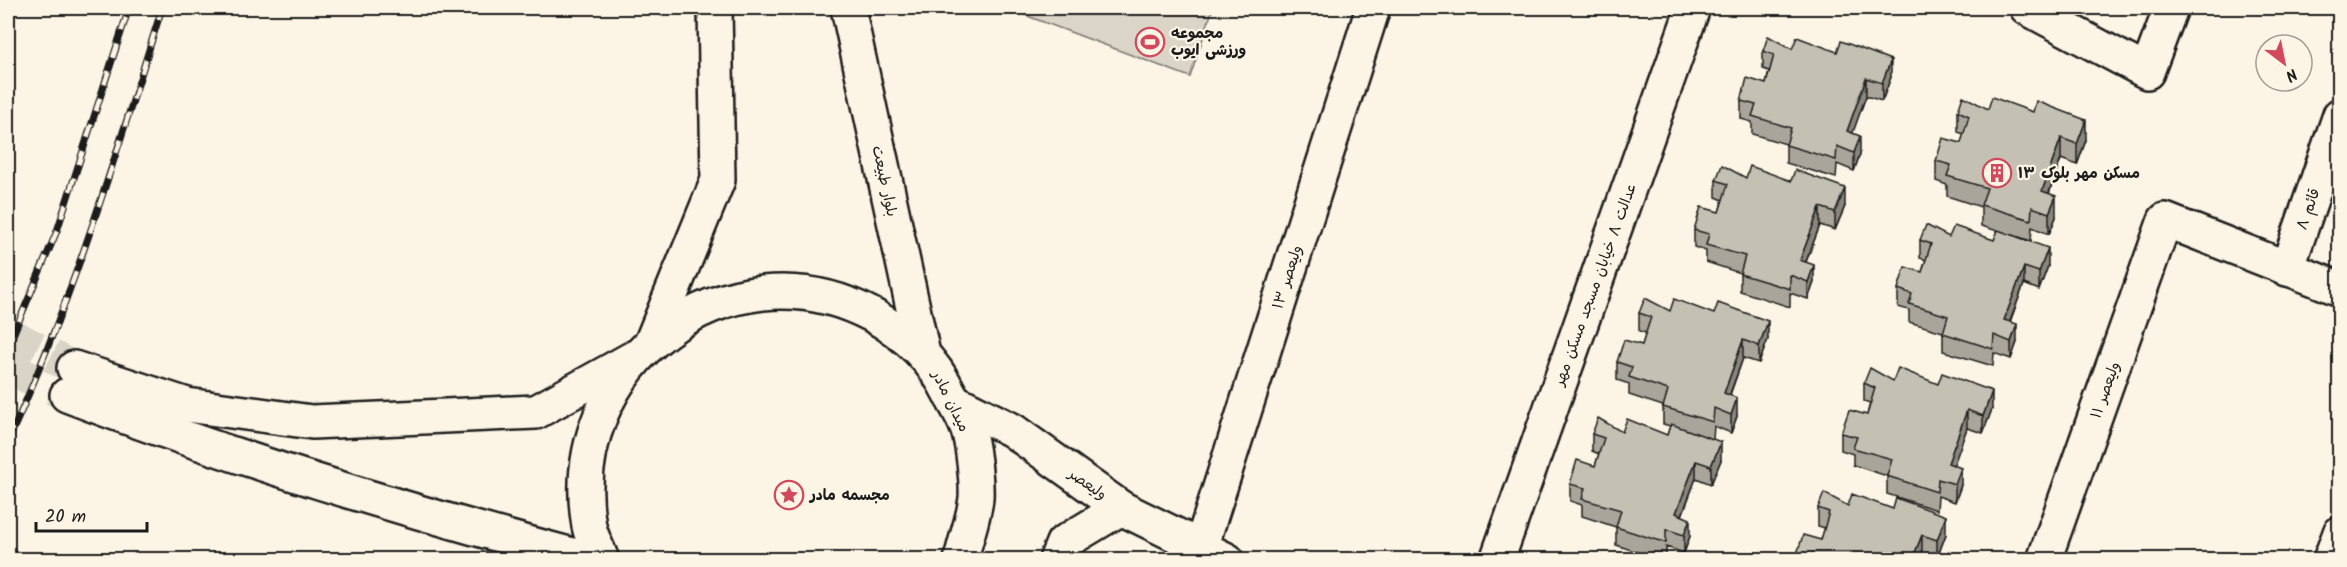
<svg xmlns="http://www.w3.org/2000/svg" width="2347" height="567" font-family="Kalam,'Playpen Sans Arabic',sans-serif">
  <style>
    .green { fill: #dbd5c8; stroke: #7c7872; stroke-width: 1.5 }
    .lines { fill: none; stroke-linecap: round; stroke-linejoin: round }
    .minor-tunnel { stroke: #dad4c7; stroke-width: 33; stroke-dasharray: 33 16; stroke-linecap: butt }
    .minor-casing { stroke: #1c1c1c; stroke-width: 38 }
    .major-casing { stroke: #1c1c1c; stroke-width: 38 }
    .minor { stroke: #fcf5e5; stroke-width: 33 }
    .major { stroke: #fcf5e5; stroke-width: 33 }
    .rail-casing { stroke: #1c1c1c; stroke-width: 7 }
    .rail { stroke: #fcf5e5; stroke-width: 4.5; stroke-dasharray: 14; stroke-linecap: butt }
    .wall { fill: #a9a59a; stroke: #1c1c1c; stroke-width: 1.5 }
    .shaded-wall { fill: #89867d; stroke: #1c1c1c; stroke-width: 1.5 }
    .building { fill: #c4c0b3; stroke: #1c1c1c; stroke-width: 1.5 }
    .labels { text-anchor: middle; stroke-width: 4.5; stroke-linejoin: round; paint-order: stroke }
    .poi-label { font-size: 15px; font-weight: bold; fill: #1c1c1c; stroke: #fcf5e5; text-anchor: start }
    .street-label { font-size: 15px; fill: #1c1c1c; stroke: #fcf5e5 }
  </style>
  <rect width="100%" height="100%" fill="#fcf5e5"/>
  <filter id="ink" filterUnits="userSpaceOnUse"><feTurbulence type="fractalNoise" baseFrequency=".0167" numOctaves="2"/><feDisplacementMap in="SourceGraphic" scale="12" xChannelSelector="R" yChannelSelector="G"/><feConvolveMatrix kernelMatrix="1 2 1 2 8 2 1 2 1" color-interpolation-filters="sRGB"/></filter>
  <g filter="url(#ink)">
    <polygon class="green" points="1006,8 1213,8 1190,77"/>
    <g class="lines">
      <g class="minor-tunnel">
        <polyline points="8,333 74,368"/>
        <polyline points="8,368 67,395"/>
      </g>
      <g class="minor-casing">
        <g id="minor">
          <polyline points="2027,8 2147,72 2171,8"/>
          <polyline points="2287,269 2340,115"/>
          <polyline points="74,368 187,405 312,422 536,412 635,357"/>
          <path d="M67,395C239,461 414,513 591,560"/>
          <polyline points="1201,547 1373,8"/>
          <polyline points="1497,560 1693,8"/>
          <polyline points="2044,560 2165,220 2340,289"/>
          <polyline points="2330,560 2340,533"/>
        </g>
      </g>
      <g class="major-casing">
        <g id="major">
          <polyline points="848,8 923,354"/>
          <polyline points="652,341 718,180 715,8"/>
          <polyline points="954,401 1012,430 1121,508 1227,560"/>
          <path d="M602,560C598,549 591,537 589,526C561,366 727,238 872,315C906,334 933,359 950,394C956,405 964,418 968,430C973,445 977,483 976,498C974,518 965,540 961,560"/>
          <polyline points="1056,560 1063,543 1121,508"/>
        </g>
      </g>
      <use href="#minor" class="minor"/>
      <use href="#major" class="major"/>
      <g class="rail-casing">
        <g id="rail">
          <polyline points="8,347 57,231 129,8"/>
          <path d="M8,441C72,301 116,155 162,8"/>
        </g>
      </g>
      <use href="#rail" class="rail"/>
    </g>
    <g class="wall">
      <polygon points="1792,49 1891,77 1882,101 1866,96 1852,133 1860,154 1854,171 1837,164 1836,178 1786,163 1786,144 1752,134 1752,122 1741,119 1741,101 1766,84 1769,71 1763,69 1763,51"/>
      <polygon points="1988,109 2086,140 2077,165 2061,159 2049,194 2056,217 2049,234 2032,227 2031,241 2010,234 2048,266 2039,290 2024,284 2010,322 2017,342 2011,359 1994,353 1993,366 1943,351 1943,332 1909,322 1909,310 1898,307 1898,289 1922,272 1926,260 1920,258 1920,240 1949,237 1994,240 1998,231 1981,226 1981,207 1947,196 1947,185 1936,181 1936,161 1961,143 1964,134 1958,132 1958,111"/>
      <polygon points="1746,178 1845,206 1835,230 1820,225 1806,262 1814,282 1808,299 1790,293 1790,307 1740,291 1740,273 1706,262 1706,251 1694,247 1694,230 1719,212 1723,200 1716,197 1716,180"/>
      <polygon points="1670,311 1768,339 1759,363 1743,358 1730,395 1737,416 1731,433 1714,426 1713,439 1721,460 1711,484 1696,478 1682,516 1690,536 1684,553 1666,547 1666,560 1662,560 1616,545 1616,527 1582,516 1582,505 1570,501 1570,484 1595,466 1599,454 1592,451 1592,434 1622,432 1667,435 1670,426 1663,424 1663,406 1629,395 1629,384 1617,380 1617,362 1642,345 1646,333 1639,331 1639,313"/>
      <polygon points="1893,381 1992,409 1983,433 1967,428 1953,465 1961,485 1955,502 1938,496 1937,510 1887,494 1887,476 1853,465 1853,454 1841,450 1841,433 1867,415 1870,403 1864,401 1864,383"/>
      <polygon points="1848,506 1946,534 1937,558 1922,553 1919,560 1796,560 1796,557 1821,540 1825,528 1818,526 1818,508"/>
    </g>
    <g class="shaded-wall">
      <polygon points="1891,60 1891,77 1882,101 1882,83"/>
      <polygon points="1866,78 1866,96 1847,149 1847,131"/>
      <polygon points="2086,120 2086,140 2077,165 2077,144"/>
      <polygon points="1860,136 1860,154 1854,171 1854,153"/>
      <polygon points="2061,138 2061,159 2042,212 2042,191"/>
      <polygon points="1845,188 1845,206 1835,230 1835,212"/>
      <polygon points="2056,196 2056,217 2049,234 2049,213"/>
      <polygon points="1820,207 1820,225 1800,277 1800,260"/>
      <polygon points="2048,248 2048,266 2039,290 2039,272"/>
      <polygon points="1814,265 1814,282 1808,299 1808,282"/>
      <polygon points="2024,267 2024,284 2004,337 2004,320"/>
      <polygon points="1768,321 1768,339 1759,363 1759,346"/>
      <polygon points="2017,324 2017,342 2011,359 2011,342"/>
      <polygon points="1743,340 1743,358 1724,410 1724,393"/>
      <polygon points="1992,391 1992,409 1983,433 1983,416"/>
      <polygon points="1737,398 1737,416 1731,433 1731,415"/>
      <polygon points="1967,410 1967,428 1948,481 1948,463"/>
      <polygon points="1721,442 1721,460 1711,484 1711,466"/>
      <polygon points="1696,461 1696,478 1676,531 1676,513"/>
      <polygon points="1961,468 1961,485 1955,502 1955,484"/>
      <polygon points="1946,516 1946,534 1937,558 1937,540"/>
      <polygon points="1690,519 1690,536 1684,553 1684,535"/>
      <polygon points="1922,535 1922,553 1919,560 1912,560"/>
    </g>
    <g class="building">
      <polygon points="1768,36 1792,49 1797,37 1837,52 1841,41 1891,60 1882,83 1866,78 1847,131 1860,136 1854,153 1837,146 1836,160 1786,145 1791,128 1752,116 1756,105 1741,101 1747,78 1766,84 1774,55 1763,51"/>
      <polygon points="1963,96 1988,109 1992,97 2033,112 2036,101 2086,120 2077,144 2061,138 2042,191 2056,196 2049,213 2032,207 2031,220 1981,205 1987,188 1947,176 1951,165 1936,161 1943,138 1961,143 1969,116 1958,111"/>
      <polygon points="1722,165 1746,178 1750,166 1791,181 1795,170 1845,188 1835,212 1820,207 1800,260 1814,265 1808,282 1790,275 1790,289 1740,274 1745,256 1706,245 1709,234 1694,230 1701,207 1719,212 1728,184 1716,180"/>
      <polygon points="1926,225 1949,237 1954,226 1994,240 1998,230 2048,248 2039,272 2024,267 2004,320 2017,324 2011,342 1994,335 1993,349 1943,333 1948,316 1909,304 1912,294 1898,289 1905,267 1922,272 1931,244 1920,240"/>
      <polygon points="1645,298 1670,311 1674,299 1714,314 1718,303 1768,321 1759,346 1743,340 1724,393 1737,398 1731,415 1714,408 1713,422 1663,407 1668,390 1629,377 1632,367 1617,362 1624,340 1642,345 1651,317 1639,313"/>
      <polygon points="1870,368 1893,381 1898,368 1938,384 1942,373 1992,391 1983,416 1967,410 1948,463 1961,468 1955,484 1938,479 1937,492 1887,476 1892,459 1853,448 1857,437 1841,433 1849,410 1867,415 1875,388 1864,383"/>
      <polygon points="1598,418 1622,432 1627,419 1667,435 1671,424 1721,442 1711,466 1696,461 1676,513 1690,519 1684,535 1666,529 1666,543 1616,527 1621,510 1582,499 1585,488 1570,484 1577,460 1595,466 1604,438 1592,434"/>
      <polygon points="1824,493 1848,506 1852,494 1893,509 1896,498 1946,516 1937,540 1922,535 1912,560 1803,560 1796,557 1803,535 1821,540 1829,512 1818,508"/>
    </g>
  </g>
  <defs>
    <g id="stadium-ring" transform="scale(1.5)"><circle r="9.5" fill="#fcf5e5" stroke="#d1495b" stroke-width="1.5"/><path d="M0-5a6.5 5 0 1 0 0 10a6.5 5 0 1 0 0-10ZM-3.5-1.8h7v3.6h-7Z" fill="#d1495b"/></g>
    <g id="building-ring" transform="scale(1.5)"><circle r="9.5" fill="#fcf5e5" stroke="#d1495b" stroke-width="1.5"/><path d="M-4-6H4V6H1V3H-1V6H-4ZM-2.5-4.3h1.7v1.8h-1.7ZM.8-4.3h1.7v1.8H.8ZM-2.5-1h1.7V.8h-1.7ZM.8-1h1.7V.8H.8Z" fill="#d1495b"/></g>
    <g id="sight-ring" transform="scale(1.5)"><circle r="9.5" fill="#fcf5e5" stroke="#d1495b" stroke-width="1.5"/><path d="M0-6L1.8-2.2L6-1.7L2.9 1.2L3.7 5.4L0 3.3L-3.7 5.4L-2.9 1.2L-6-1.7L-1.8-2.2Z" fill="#d1495b"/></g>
  </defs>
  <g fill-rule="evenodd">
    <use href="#stadium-ring" x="1150" y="42"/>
    <use href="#building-ring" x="1997" y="173"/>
    <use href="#sight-ring" x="789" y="495"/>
  </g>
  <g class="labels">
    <g class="poi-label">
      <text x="1171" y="38">مجموعه<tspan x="1171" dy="17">ورزشی ایوب</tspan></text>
      <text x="2018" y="178">مسکن مهر بلوک ۱۳</text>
      <text x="810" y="500">مجسمه مادر</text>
    </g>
    <g class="street-label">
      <text transform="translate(885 181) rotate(78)" y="5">بلوار طبیعت</text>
      <text transform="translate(2308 209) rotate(-71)" y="5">قائم ۸</text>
      <text transform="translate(1287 277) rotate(-72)" y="5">ولیعصر ۱۳</text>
      <text transform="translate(1595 284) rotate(-70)" y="5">عدالت ۸ خیابان مسجد مسکن مهر</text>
      <text transform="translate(2105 390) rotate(-70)" y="5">ولیعصر ۱۱</text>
      <text transform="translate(951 401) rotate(64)" y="5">میدان مادر</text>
      <text transform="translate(1088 484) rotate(35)" y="5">ولیعصر</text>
    </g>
  </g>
  <rect width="2347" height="567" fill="none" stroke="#fcf5e5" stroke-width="30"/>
  <rect x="15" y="15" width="2317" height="537" fill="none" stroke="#1c1c1c" stroke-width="2" filter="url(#ink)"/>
  <g transform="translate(2284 63) rotate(148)"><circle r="28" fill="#fcf5e5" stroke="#a29e95" stroke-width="1.5"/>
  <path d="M0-4.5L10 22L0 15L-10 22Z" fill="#d1495b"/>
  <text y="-9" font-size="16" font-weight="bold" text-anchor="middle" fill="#1c1c1c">N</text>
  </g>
  <path d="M36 522v9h111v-9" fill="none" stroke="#1c1c1c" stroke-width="3"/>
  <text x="45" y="522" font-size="18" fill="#1c1c1c" stroke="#fcf5e5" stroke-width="4.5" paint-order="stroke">20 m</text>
</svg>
